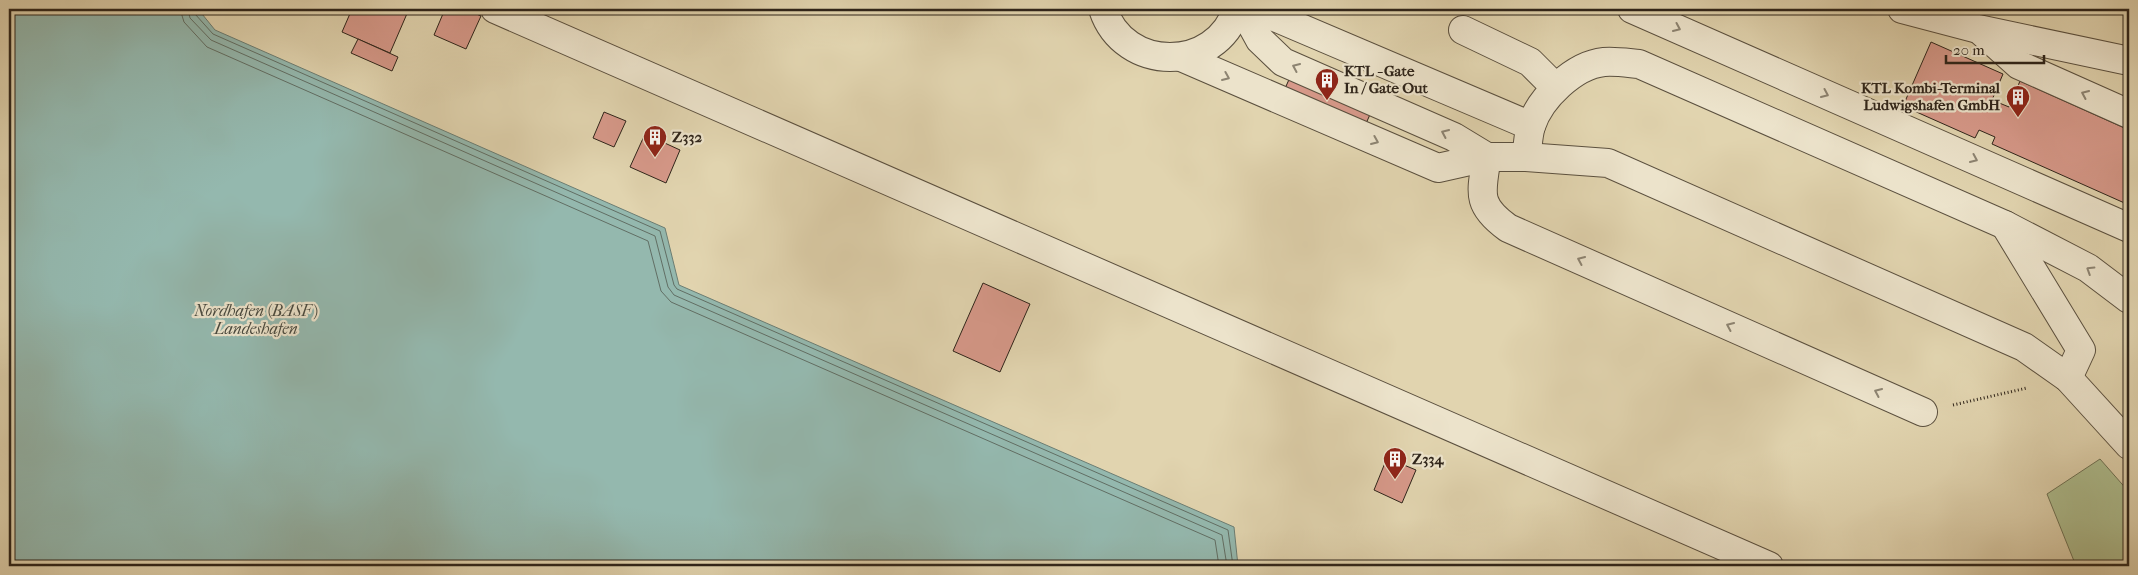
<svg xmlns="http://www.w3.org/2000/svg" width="2138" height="575" font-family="'IM FELL French Canon',serif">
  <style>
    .green { fill: #aebe8f; stroke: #6e7154 }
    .water { fill: #94b8ae; stroke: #6b7d73 }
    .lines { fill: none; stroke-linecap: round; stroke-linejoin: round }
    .shore { stroke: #616e64; stroke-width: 1 }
    .building { fill: #d7998a; stroke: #2e241a }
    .minor-casing { stroke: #5b503f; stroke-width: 30 }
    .path { stroke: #2e241a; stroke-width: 3; stroke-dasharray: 1 2.5; stroke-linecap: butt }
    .minor { stroke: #ece3cb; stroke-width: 28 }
    .oneway { stroke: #8d8472 }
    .labels { text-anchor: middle; stroke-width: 4.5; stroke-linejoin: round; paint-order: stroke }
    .poi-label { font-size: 15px; font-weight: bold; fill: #2e241a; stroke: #ece3cb; text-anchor: start }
    .water-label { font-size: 16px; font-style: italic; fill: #48493f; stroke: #ece3cb }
  </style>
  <rect width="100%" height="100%" fill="#e1d4af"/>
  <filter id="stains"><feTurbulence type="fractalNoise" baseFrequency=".004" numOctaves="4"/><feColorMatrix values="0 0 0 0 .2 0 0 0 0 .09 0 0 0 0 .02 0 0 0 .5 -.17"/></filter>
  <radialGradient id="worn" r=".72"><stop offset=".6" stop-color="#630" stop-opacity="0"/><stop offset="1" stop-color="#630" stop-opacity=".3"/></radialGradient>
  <polygon class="green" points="2100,459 2129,492 2129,566 2076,566 2047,494"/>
  <polygon class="water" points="9,9 198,9 215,30 665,228 679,285 1234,527 1238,566 9,566"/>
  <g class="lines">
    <g class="shore">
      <polyline points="180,9 184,22 207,47 648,241 661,291 671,302 1215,540 1219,566"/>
      <polyline points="188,9 190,18 211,40 655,236 668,287 674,295 1222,535 1227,566"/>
      <polyline points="194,9 195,14 213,34 660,231 674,285 677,289 1228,530 1233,566"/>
    </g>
  </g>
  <g class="building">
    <polygon points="352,9 409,9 390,53 342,32"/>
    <polygon points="445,9 465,9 481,16 466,49 434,35"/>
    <polygon points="358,39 398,57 392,71 351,53"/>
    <polygon points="1931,42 2003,74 1992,100 2009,107 2020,81 2129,130 2129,205 1992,144 1995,137 1979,130 1975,138 1903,106"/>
    <polygon points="1296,64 1377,99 1359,139 1278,104"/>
    <polygon points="604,112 626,121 614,147 593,138"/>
    <polygon points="645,134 680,150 666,183 630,167"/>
    <polygon points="983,283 1030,304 1000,372 953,351"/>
    <polygon points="1387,458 1416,470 1402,503 1374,490"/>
  </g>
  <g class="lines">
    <g class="minor-casing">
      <g id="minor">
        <polyline points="495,9 1769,566"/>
        <path d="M1103,9C1124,73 1216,73 1237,9"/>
        <polyline points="1243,9 1260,40 1283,62 1454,137 1487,157"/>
        <polyline points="1256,9 1531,126"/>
        <polyline points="1632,9 2129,228"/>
        <polyline points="1902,9 1978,29 2129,61"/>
        <polyline points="1463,30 1530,62 1555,87"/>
        <polyline points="1980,30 2019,65 2129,114"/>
        <polyline points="1181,57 1438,168 1487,157 1526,157 1608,163 2024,347 2068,378 2129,445"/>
        <path d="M1487,157C1481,193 1476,205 1508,228L1923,412"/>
        <path d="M1526,157C1528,147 1528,135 1531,126C1540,98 1574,65 1604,62C1615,61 1628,63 1639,64L2005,225L2088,268L2129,299"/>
        <polyline points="2005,225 2081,350 2068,378"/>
      </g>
    </g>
    <polyline class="path" points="1953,405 2027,388"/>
    <use href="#minor" class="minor"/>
  </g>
  <defs><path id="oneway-chevron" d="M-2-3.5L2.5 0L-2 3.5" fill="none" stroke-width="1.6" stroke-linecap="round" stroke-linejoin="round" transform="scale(1.25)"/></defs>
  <g class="oneway">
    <use href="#oneway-chevron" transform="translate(1677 28) rotate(24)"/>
    <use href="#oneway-chevron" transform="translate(1296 67) rotate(-156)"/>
    <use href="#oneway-chevron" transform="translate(1226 77) rotate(23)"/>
    <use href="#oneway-chevron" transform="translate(1825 94) rotate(24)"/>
    <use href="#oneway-chevron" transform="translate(2085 94) rotate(-156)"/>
    <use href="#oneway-chevron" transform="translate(1445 133) rotate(-156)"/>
    <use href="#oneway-chevron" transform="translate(1375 141) rotate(23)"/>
    <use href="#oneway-chevron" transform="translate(1974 159) rotate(24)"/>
    <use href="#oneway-chevron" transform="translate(1581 260) rotate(-156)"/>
    <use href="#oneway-chevron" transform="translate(2090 270) rotate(-148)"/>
    <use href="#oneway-chevron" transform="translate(1730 326) rotate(-156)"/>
    <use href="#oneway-chevron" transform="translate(1878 392) rotate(-156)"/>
  </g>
  <defs>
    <g id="building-pin" transform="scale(1.25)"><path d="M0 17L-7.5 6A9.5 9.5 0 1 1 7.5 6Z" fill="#8f2418" stroke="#ece3cb"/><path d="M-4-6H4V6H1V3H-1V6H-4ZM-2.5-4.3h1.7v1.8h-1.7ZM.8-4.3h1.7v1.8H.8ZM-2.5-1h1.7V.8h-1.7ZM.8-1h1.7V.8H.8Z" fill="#fff"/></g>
  </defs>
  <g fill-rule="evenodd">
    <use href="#building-pin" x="1327" y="80"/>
    <use href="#building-pin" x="2018" y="97"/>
    <use href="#building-pin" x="655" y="137"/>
    <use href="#building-pin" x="1395" y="459"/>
  </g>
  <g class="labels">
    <g class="poi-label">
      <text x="1344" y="76">KTL - Gate<tspan x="1344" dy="17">In / Gate Out</tspan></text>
      <text x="2000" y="93" text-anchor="end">KTL Kombi-Terminal<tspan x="2000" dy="17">Ludwigshafen GmbH</tspan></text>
      <text x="672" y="142">Z332</text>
      <text x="1412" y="464">Z334</text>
    </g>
    <g class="water-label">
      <text x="256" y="316">Nordhafen (BASF)<tspan x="256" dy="18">Landeshafen</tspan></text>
    </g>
  </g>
  <rect width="2138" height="575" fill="none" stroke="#e1d4af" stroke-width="30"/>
  <rect x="10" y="10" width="2118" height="555" fill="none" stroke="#2e241a" stroke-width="2.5"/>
  <rect x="15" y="15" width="2108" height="545" fill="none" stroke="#2e241a"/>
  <path d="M1946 55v8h98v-8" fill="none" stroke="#2e241a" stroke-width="2.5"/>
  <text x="1953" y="55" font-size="15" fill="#2e241a" stroke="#ece3cb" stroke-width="4" paint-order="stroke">20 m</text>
  <rect width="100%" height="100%" filter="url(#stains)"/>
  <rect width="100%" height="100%" fill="url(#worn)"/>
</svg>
